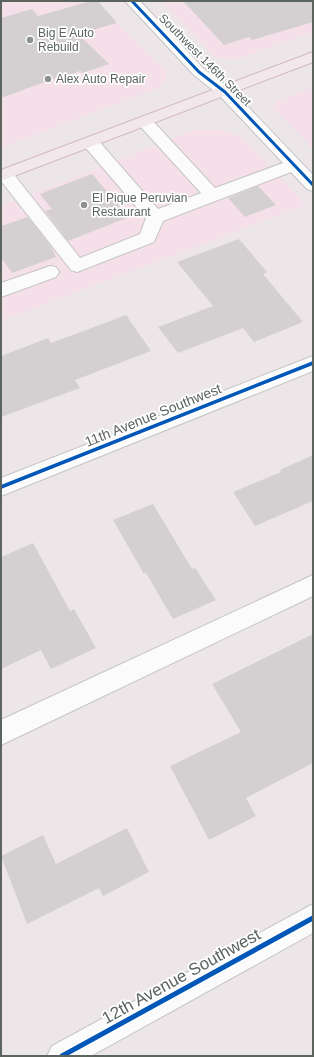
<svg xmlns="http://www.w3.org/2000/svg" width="314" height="1057" font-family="Helvetica,sans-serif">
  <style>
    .commercial { fill: #f5e0ea }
    .building { fill: #d4d0d1 }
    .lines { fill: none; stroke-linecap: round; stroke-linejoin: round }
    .minor-casing { stroke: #c5c4c4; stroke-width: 2 }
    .major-casing { stroke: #d3b5c5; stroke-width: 2 }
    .minor { fill: #fcfbfc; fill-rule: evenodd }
    .major { fill: #f2e8ec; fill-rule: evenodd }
    .cycleway-far2-casing { stroke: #fff; stroke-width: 5 }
    .cycleway-far1-casing { stroke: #fff; stroke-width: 6 }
    .cycleway-casing { stroke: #fff; stroke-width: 8 }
    .cycleway-far2 { stroke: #0057b8; stroke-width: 3 }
    .cycleway-far1 { stroke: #0057b8; stroke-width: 3.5 }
    .cycleway { stroke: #0057b8; stroke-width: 5 }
    .poi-dot { fill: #8e928f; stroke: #fff; stroke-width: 1.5 }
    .labels { text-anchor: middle; stroke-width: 3.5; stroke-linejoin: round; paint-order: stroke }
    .far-poi-label { font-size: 12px; fill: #5c645e; stroke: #fff; text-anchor: start }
    .far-street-label { font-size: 12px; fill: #5c645e; stroke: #fff }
    .street-label { font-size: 14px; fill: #5c645e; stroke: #fff }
    .near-street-label { font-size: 17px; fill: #5c645e; stroke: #fff }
  </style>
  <rect width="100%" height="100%" fill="#ece6e9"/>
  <g class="commercial">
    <polygon points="1,1 94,1 166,70 166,79 161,87 1,148"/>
    <polygon points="160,1 313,1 313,32 235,60 215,57"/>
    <polygon points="313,87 313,149 272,107 276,102"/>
    <polygon points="194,130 224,130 244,138 306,205 1,321 1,206"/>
  </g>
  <g class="building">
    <polygon points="91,1 98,1 117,23 78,34 109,64 82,73 80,71 57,80 56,78 1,98 1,18 32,9 38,16"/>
    <polygon points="183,1 313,1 313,22 252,40 249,37 224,45"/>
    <polygon points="92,174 129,217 68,241 45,211 52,209 40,194"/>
    <polygon points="258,186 276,205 245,217 228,198"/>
    <polygon points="28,217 51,247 56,257 12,273 1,257 1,226"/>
    <polygon points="239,239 267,272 263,274 303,322 254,342 243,328 178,353 158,327 213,306 177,262"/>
    <polygon points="126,315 151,351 75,380 80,388 1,417 1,356 48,338 51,343"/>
    <polygon points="313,455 313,501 255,526 233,492 281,472 280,470"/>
    <polygon points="153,504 192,569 195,568 216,600 173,619 146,573 144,574 113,520"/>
    <polygon points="33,543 70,611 74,609 96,648 51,669 41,650 1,669 1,557"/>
    <polygon points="313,634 313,763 246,798 256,816 209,840 170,766 241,732 212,684"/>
    <polygon points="127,828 149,872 103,896 99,888 27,924 1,856 43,835 56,864"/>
  </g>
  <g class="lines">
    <g class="minor-casing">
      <g id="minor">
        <polygon points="125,1 140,1 204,69 231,89 313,175 313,191 307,189 291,172 163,221 154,242 77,272 71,270 1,181 1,171 11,171 80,258 140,234 146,218 85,147 83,143 85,139 91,138 97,139 158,209 201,193 139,125 137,122 139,119 145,117 151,119 215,188 283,163 219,95 194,75"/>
        <polygon points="50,266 56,267 59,272 56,277 1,297 1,283"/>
        <polygon points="313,356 313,371 1,496 1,478"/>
        <polygon points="313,575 313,596 1,745 1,720"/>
        <polygon points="313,904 313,933 91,1056 47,1056 52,1046"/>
      </g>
    </g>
    <g class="major-casing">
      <polygon id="major" points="313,52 313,62 1,181 1,170"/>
    </g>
    <use href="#minor" class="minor"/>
    <use href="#major" class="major"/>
    <g class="cycleway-far2-casing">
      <polyline id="cycleway-far2" points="132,1 199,72 225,92 313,185"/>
    </g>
    <g class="cycleway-far1-casing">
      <polyline id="cycleway-far1" points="1,487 313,363"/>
    </g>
    <g class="cycleway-casing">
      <polyline id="cycleway" points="62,1056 313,918"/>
    </g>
    <use href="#cycleway-far2" class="cycleway-far2"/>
    <use href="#cycleway-far1" class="cycleway-far1"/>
    <use href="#cycleway" class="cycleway"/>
  </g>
  <g class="poi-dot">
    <circle cx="30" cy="40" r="4"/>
    <circle cx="48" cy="79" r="4"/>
    <circle cx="84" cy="205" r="4"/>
  </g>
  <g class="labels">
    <g class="far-poi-label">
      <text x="38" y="37">Big E Auto<tspan x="38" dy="14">Rebuild</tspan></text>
      <text x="56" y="83">Alex Auto Repair</text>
      <text x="92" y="202">El Pique Peruvian<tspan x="92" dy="14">Restaurant</tspan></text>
    </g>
    <g class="far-street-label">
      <text transform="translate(205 60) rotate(45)" y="4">Southwest 146th Street</text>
    </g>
    <g class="street-label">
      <text transform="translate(153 415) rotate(-22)" y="5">11th Avenue Southwest</text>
    </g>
    <g class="near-street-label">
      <text transform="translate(181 976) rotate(-29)" y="6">12th Avenue Southwest</text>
    </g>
  </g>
  <rect width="314" height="1057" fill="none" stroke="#5c645e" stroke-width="4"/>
</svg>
